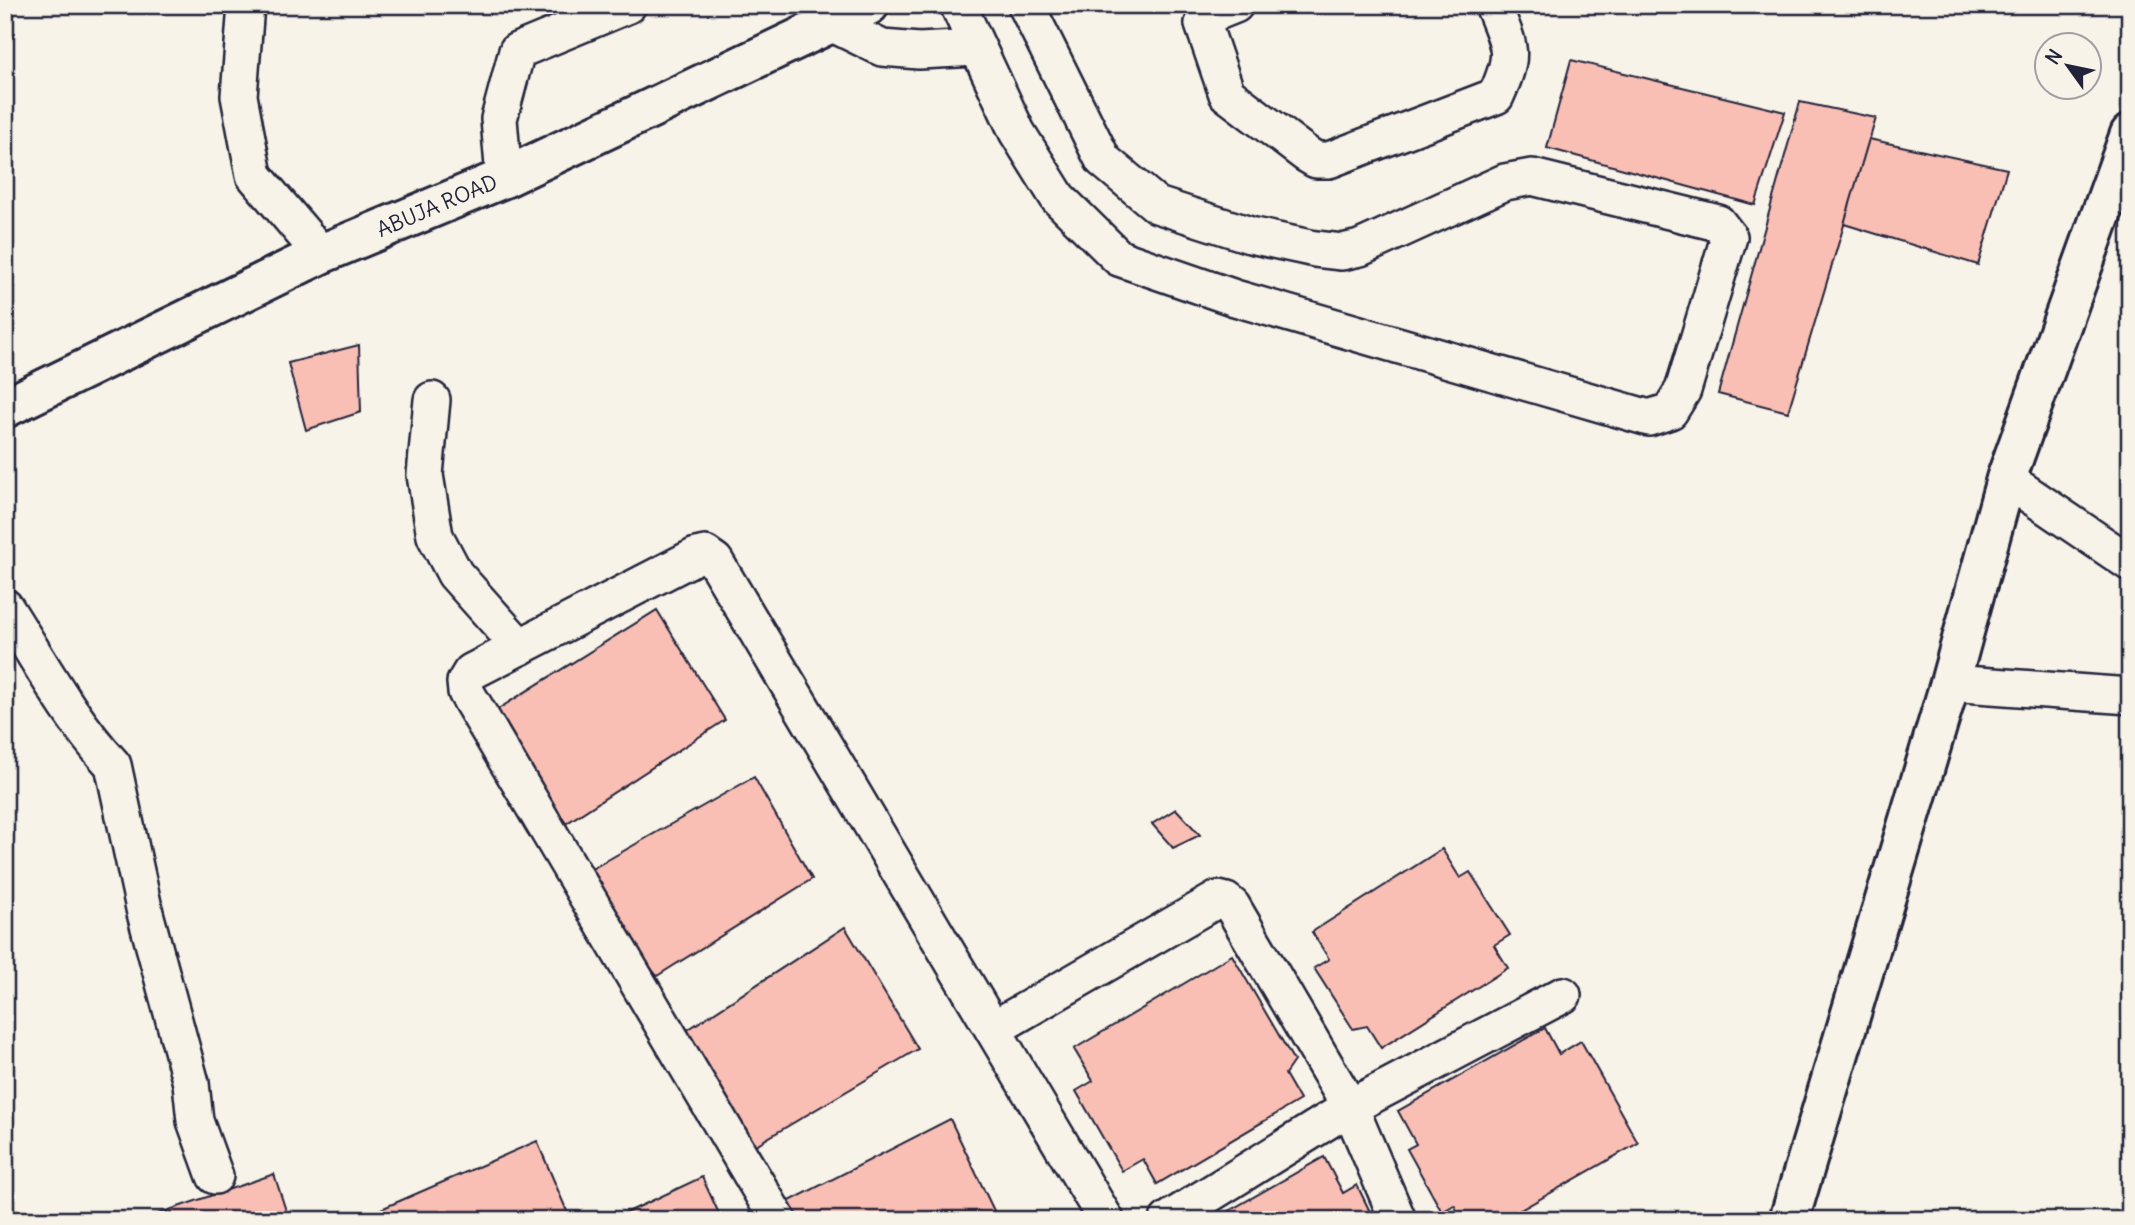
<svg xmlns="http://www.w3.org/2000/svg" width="2135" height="1225" font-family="Delius,sans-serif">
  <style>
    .building { fill: #f9bfb4; stroke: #22223b; stroke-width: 2 }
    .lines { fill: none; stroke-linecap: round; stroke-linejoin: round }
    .minor-casing { stroke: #22223b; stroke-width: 40 }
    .major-casing { stroke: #22223b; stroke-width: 44 }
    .minor { stroke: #f7f3e8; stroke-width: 35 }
    .major { stroke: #f7f3e8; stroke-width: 38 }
    .labels { text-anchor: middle; stroke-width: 5; stroke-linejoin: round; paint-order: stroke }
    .street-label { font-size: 21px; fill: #22223b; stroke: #f7f3e8 }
  </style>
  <rect width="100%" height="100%" fill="#f7f3e8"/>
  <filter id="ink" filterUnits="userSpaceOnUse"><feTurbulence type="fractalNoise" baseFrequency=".0143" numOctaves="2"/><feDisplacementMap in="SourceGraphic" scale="14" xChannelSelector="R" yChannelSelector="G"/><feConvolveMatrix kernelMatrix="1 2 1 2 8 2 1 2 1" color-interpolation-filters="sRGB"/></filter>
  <g filter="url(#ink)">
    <g class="building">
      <polygon points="1571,60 1785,112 1755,205 1547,148"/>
      <polygon points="1800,102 1876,118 1788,412 1718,394"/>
      <polygon points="1869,139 2007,169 1978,265 1844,224"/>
      <polygon points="359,345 361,412 306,430 288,363"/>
      <polygon points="657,610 725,720 550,834 482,719"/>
      <polygon points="754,777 812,879 657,976 576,878"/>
      <polygon points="1176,809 1200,835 1173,848 1152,824"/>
      <polygon points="1442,849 1460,878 1470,872 1510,935 1494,945 1508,968 1381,1048 1367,1026 1353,1029 1314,968 1329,959 1312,932"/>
      <polygon points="845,927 918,1049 739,1155 672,1040"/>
      <polygon points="1232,955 1294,1061 1285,1074 1300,1100 1157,1184 1143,1159 1122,1171 1076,1091 1093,1081 1074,1049"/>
      <polygon points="1545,1028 1559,1054 1581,1041 1638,1143 1503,1220 1463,1220 1454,1205 1442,1212 1407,1149 1416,1144 1398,1111"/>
      <polygon points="950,1119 997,1217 993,1220 780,1220 772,1210"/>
      <polygon points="537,1141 569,1216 561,1220 533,1220 529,1212 510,1220 356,1220"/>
      <polygon points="1324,1157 1343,1193 1357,1185 1374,1220 1213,1220"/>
      <polygon points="274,1174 289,1220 140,1220"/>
      <polygon points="702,1177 722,1220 611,1220"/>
    </g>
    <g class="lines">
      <g class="minor-casing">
        <g id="minor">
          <polyline points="246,5 239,96 254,175 321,254"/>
          <polyline points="818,5 831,23 882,48 919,51 977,48"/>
          <polyline points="958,5 1017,132 1058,198 1119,258 1235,298 1649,418 1670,411 1683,390 1729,237 1718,223 1532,177 1505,182 1360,248 1342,252 1315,249 1250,235 1157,205 1103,160 1026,5"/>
          <path d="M1235,5L1210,15L1203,24L1227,94L1306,154L1316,160H1329L1496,96C1516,52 1510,48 1493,5"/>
          <polyline points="504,178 499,119 517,51 628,5"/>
          <polyline points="432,400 425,475 435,536 455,574 520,647"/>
          <polyline points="2006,479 2130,563"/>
          <path d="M5,607C39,660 70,719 113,765L145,913L191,1083L195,1121L215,1176"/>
          <polyline points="1950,683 2130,696"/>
          <polyline points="993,1029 1218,899 1226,901 1232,906 1350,1107 1398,1220"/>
          <polyline points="778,1220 466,692 465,682 471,672 696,556 705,554 715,561 1106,1220"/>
          <polyline points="1168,1220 1350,1107 1563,995"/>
        </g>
      </g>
      <g class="major-casing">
        <g id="major">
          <polyline points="5,408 321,254 504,178 869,5"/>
          <polyline points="1789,1220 1950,683 2006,479 2130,134"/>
        </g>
      </g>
      <use href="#minor" class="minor"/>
      <use href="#major" class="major"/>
    </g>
  </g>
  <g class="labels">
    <g class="street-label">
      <text transform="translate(437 206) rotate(-23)" y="7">ABUJA ROAD</text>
    </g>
  </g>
  <rect width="2135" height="1225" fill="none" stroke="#f7f3e8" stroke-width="28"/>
  <rect x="14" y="14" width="2107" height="1197" fill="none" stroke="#22223b" stroke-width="2.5" filter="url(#ink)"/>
  <g transform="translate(2068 66) rotate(303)"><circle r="33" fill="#f7f3e8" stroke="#a29fa3" stroke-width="2"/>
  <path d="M0-5L12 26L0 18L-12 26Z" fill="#22223b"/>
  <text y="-10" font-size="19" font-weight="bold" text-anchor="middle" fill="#22223b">N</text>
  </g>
</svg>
